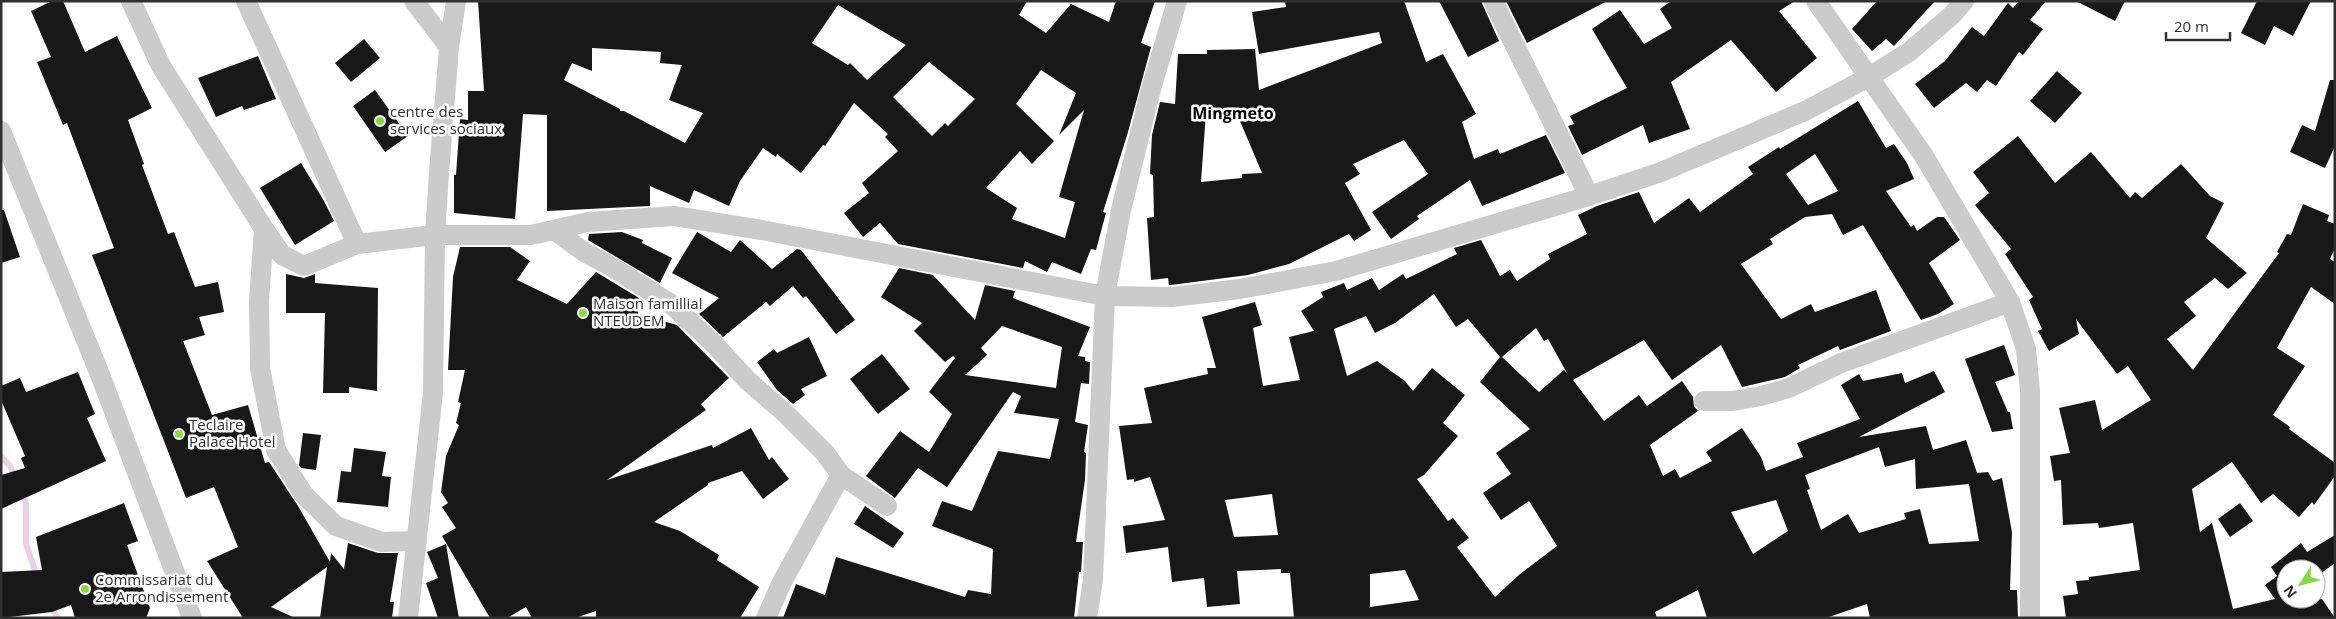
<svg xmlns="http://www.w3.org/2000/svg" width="2336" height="619" font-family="'Open Sans',sans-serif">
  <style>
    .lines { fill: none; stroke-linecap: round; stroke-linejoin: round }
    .stream { stroke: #ebcfeb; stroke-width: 6 }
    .building { fill: #181818; fill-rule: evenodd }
    .street { stroke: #cbcbcb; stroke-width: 20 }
    .poi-dot { fill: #89da42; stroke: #fff; stroke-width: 2 }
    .labels { text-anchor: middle; stroke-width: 5; stroke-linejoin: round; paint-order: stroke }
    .poi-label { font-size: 15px; fill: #313131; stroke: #fff; text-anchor: start }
    .neighbourhood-label { font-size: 16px; font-weight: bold; fill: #000; stroke: #fff }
  </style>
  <rect width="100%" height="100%" fill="#fff"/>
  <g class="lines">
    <g class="stream">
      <polyline points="1,456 10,466 15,478"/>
      <polyline points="21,492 26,503 26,544 37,576"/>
      <polyline points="50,606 58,618"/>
    </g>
  </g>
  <g class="building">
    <polygon points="52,1 63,1 85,52 117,36 152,108 128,120 144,164 142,165 168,234 174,232 195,287 218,282 224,312 199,317 205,335 183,341 212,415 248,405 265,463 269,462 298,506 330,562 331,553 344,569 348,543 378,553 398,553 390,602 394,602 392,618 320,618 327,567 271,607 295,618 243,618 207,561 238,547 214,487 186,498 92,255 114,248 67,123 63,125 37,62 51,57 31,11"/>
    <path d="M478,1H1027L1019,15L1046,33L1071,4L1109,22L1116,1H1155L1141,43L1151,47L1128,132L1103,212L1106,213L1096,250L1091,249L1081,274L1052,262L1047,272L1025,261L1023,268L898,244L880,223L863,237L844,213L869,193L862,183L898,151L885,137L888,134L854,103L825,146L823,145L801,173L777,154L776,157L763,148L740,181L729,206L694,190L689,203L650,186V206L547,211V115L523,114L515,219L454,213V175H456L460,119L468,120V91H484ZM838,5L906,45L867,80L850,63L848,65L812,43ZM592,48L661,52L660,63L682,65L669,100L703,113L685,143L624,111H620V109L564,80L572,63L592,71ZM929,62L975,99L948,126L945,123L932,136L893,97ZM1041,70L1076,93L1059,135L1084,110L1059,197L1075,202L1065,238L1012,219L1017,208L986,188L1020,151L1032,164L1054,141L1016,104Z"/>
    <path d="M1285,1H1404L1426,62L1443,54L1476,114L1462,122L1474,159L1498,149L1500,154L1546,135L1565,173L1482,206L1470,180L1417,216L1419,219L1391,239L1372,212L1428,174L1404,140L1353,164L1360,174L1345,183L1371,230L1354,241L1349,234L1289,264L1248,275L1171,285H1169L1168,278L1151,280L1147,218L1154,217L1153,175L1150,174L1152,135L1160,102L1175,104L1178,54H1207V50L1255,49L1259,90L1382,43L1379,32L1259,54L1252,12L1286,7ZM1206,112L1237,114L1262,173L1242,174V178L1201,182Z"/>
    <polygon points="1439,1 1481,1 1499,41 1468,57"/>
    <polygon points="1506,1 1607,1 1527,43"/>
    <polygon points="1671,1 1795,1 1779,11 1817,58 1776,92 1731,40 1671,82 1690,129 1649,143 1643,125 1582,155 1568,126 1574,124 1570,116 1627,88 1592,29 1620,10 1644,44 1672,28 1660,9"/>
    <polygon points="1877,1 1935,1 1894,46 1886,39 1872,51 1852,29"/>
    <polygon points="2019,1 2046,1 2030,20 2043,29 2023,55 2019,52 1996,86 1987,80 1977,92 1966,83 1934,108 1915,84 1945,61 1972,27 1984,36 2008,3 2013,8"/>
    <polygon points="2076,1 2125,1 2115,21"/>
    <polygon points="2257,1 2311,1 2293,36 2274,26 2265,45 2241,33"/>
    <polygon points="364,39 380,58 351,82 335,63"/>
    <polygon points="258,56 276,99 244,110 242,106 216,117 198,78"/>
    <polygon points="2057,71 2082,93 2055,123 2030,101"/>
    <polygon points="2330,80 2335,80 2335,146 2325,168 2290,152 2302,125 2315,131"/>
    <polygon points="375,90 408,136 385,152 353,106"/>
    <path d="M1858,101L1886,148L1894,144L1907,163L1914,179L1886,191L1911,227L1914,225L1917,231L1937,217H1944L1960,240L1929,263L1954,304L1938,314L1921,320L1863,225L1843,235L1832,214L1805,217L1770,239L1773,244L1741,264L1781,319L1811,304L1815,312L1876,290L1891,331L1840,350L1838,346L1798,365L1800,368L1785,377L1742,387L1721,345L1672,380L1644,340L1573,380L1604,421L1639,395L1647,406L1682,381L1693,397L1694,406L1698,411L1650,445L1663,476L1675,469L1680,478L1712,461L1706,452L1742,428L1761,457L1766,471L1803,457L1797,443L1860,419L1841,385L1859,374L1863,381L1902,373L1905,383L1934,371L1945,392L1859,437L1926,426L1933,450L1966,440L1977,473L1988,472L1993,481L2002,478L2012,532L2010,590H2017L2018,618H1870L1867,604L1826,618H1707L1698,590L1655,612L1657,618H1294L1290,573H1281V569L1237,571L1240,604L1207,607L1204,578L1172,582L1168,547L1126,553L1123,526L1165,520L1150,477L1134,482V479L1127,480L1119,426L1152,423L1144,388L1208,374L1207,368H1216L1202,317L1255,302L1262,325L1253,328L1263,386L1300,380L1289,337L1314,331L1301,311L1323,297L1321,292L1344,283L1347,290L1372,278L1379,290L1403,274L1406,279L1457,254L1454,248L1481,240L1500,276L1510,270L1517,281L1550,259L1548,254L1587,234L1578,215L1597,206L1639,192L1654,223L1689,198L1700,212L1753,174L1748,167L1779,147L1780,149ZM1815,154L1838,191L1808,205L1786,174ZM1434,294L1456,327L1468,319L1500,357L1480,382L1530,429L1496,453L1511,474L1483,493L1501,520L1529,501L1557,546L1520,574L1495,597L1457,547L1469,538L1453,518L1448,521L1417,479L1424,475L1458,436L1443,423L1465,395L1432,368L1413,391L1405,381L1377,361L1347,376L1334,329L1366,316L1375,333L1395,323ZM1536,328L1544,341L1548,339L1567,373L1564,370L1539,392L1502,357ZM1879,447L1885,467L1915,459L1916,489L1969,484L1979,541L1929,544L1920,509L1904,513L1906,519L1859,533L1848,514L1821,530L1807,490L1810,489L1805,475ZM1272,494L1278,535L1234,537L1225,500ZM1776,500L1788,531L1753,554L1731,512ZM1405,570L1419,600L1370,607V574Z"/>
    <polygon points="2018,136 2055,183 2091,152 2130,198 2135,192 2142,198 2181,164 2210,196 2224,203 2206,238 2247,273 2228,289 2215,278 2184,302 2196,316 2167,339 2193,370 2279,253 2277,252 2287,234 2291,235 2303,204 2329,215 2327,221 2335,224 2335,248 2330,259 2335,262 2335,304 2311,287 2277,348 2305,366 2273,415 2290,427 2289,429 2335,463 2335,476 2314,505 2312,502 2299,517 2273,494 2261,503 2232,462 2192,489 2200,532 2212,523 2233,609 2275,599 2265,585 2277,576 2271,567 2301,543 2307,552 2335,535 2335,563 2316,577 2316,569 2286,569 2286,596 2282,599 2322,599 2335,618 2066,618 2063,596 2078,594 2076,581 2089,580 2089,577 2140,570 2133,523 2099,528 2098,523 2063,525 2061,480 2054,481 2050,456 2070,453 2059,408 2095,400 2102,430 2151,400 2128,366 2117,374 2076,319 2079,334 2049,351 2038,331 2042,329 2029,300 2033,297 2005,254 2011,249 1975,205 1989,193 1973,172"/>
    <polygon points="301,163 324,201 334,221 295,245 260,188"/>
    <polygon points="1,210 4,210 20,257 1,263"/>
    <polygon points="622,232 643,240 642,243 672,258 660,283 588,240 589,234"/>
    <polygon points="697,232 731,252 740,240 772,269 797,249 801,250 855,320 836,334 806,296 803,298 793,286 770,306 766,302 723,337 699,314 719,298 672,273"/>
    <polygon points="460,247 510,247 530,261 517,280 567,304 596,272 639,298 638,314 677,325 729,378 701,404 706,410 607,480 712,445 713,448 751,428 769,460 772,457 789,479 763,499 742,471 708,483 708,485 654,522 680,531 719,555 717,560 759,587 740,618 596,618 596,611 575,618 532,618 526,607 507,618 490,618 442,536 456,528 442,507 448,503 441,492 446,456 459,425 456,423 461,403 458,402 465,370 448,370 453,277"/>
    <path d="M899,268L933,275L975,320L985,285L1015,291L1013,298L1090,327L1078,356L1085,357V361L1090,362L1089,384L1081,383L1075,422L1088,425L1084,452L1086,453L1085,480L1076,542H1083L1081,572H1079L1074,618H783L796,584L825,595L836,557L965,597L968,590L991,594L993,549L932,526L942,501L972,511L998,451L1050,459L1059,419L1014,413L1021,396L1013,392L947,487L918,468L895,498L866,476L900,431L929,452L952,414L929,392L955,358L953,356L945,362L914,331L922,323L881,297ZM1002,326L1062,347L1056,388L965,375L987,355L981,348Z"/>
    <polygon points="286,274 304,278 315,274 315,283 378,288 377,391 349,387 349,393 323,393 325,313 286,313"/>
    <polygon points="809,337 827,376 801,389 805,395 793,404 777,390 757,362 774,349 777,353"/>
    <polygon points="2004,345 2015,375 1995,382 2008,412 2010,412 2013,429 1992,432 1965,359"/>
    <polygon points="882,354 910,389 878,414 850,379"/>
    <polygon points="78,372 95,414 87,418 106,461 1,509 1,475 25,468 21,458 25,456 1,400 1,386 20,378 26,392"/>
    <polygon points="303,433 321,435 316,470 301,468 299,465"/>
    <polygon points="354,448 386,452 382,476 391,477 388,507 337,502 341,471 351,472"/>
    <polygon points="124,503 138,541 127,545 150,608 146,618 75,618 71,605 52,612 1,618 1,572 42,570 36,537"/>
    <polygon points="2240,503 2253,521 2230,537 2218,519"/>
    <polygon points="865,506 904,533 893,548 854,524"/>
    <polygon points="446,544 451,574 459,618 438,618 426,583 438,578 427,552"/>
  </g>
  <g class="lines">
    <g class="street">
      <polyline points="131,1 161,66 264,229 282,255 304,266 357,244 435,235 531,235 588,222 674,216 762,230 1105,296 1172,297 1240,289 1336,271 1589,196 1661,172 1805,111 1869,77 1909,52 1952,15 1964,1"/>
      <polyline points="246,1 357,244"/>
      <polyline points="414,1 449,47"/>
      <polyline points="1493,1 1589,196"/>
      <polyline points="1816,1 1924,156 2010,302 2026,349 2030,391 2030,618"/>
      <polyline points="1,131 101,377 192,618"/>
      <polyline points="264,229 259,301 260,368 276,450 304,495 336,526 382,542 417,541"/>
      <polyline points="554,230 584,252 612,267 671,304 714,344 748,381 784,412 825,453 841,475 887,506"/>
      <polyline points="1704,401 1733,401 1761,396 1789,388 1841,363 2010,302"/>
      <polyline points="408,618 433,393 435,235 439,173 449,47 456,1"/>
      <polyline points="766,618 782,582 841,475"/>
      <polyline points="1087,618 1093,580 1105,296 1121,210 1151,89 1177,1"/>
    </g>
  </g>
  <g class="poi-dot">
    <circle cx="380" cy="121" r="5"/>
    <circle cx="583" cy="313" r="5"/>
    <circle cx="179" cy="434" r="5"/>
    <circle cx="85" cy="589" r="5"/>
  </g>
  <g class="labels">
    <g class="poi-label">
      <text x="390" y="117">centre des<tspan x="390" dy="17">services sociaux</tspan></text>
      <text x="593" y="309">Maison famillial<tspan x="593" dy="17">NTEUDEM</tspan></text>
      <text x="189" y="430">Teclaire<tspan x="189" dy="17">Palace Hotel</tspan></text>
      <text x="95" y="585">Commissariat du<tspan x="95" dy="17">2e Arrondissement</tspan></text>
    </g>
    <g class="neighbourhood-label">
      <text x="1233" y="119">Mingmeto</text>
    </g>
  </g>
  <rect width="2336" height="619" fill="none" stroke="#313131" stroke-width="5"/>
  <g transform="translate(2301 584) rotate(234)"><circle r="24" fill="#ffffff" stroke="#adadad"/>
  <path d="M0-4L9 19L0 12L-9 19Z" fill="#89da42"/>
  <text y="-8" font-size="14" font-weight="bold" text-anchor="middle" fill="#313131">N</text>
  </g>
  <path d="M2166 32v8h64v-8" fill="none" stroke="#313131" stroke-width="2.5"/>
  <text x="2174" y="32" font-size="15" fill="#313131" stroke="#ffffff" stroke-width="4" paint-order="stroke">20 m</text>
</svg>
